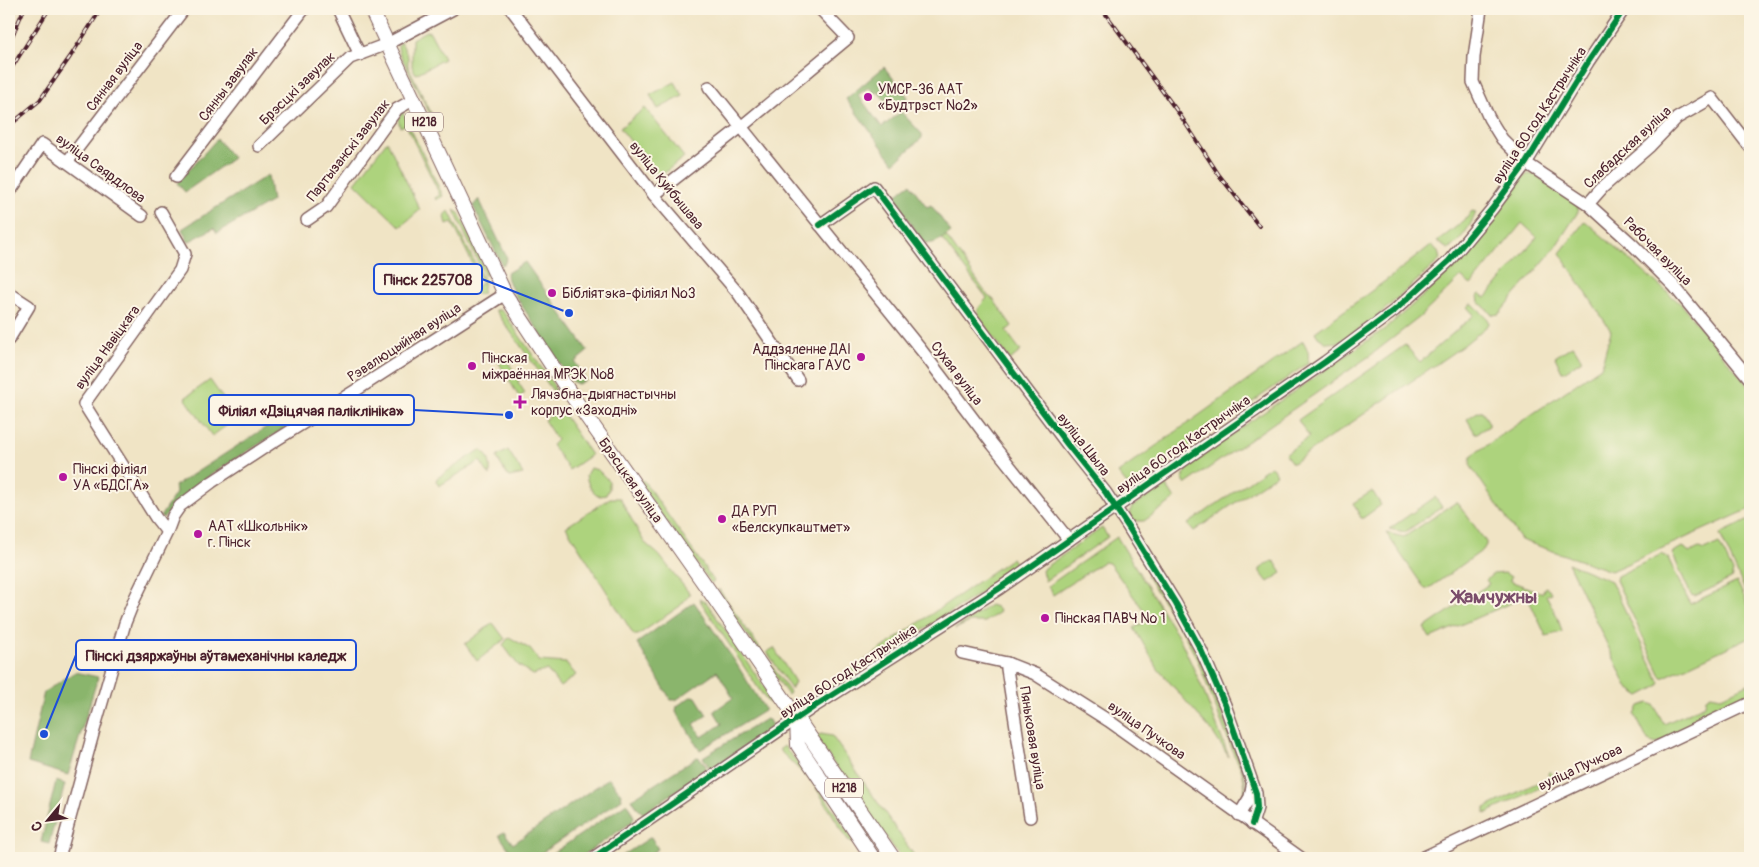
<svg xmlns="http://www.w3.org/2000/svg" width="1759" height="867" font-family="Pangolin,sans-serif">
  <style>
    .green { fill: #add37d; stroke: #7c7954 }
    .forest { fill: #8ab56c; stroke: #6a6a4c }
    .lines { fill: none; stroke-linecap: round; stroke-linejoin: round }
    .minor-casing { stroke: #846461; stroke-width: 14 }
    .major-casing { stroke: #846461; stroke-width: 16 }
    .minor { stroke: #fff; stroke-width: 11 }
    .major { stroke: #fff; stroke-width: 14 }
    .rail-casing { stroke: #4a1f2b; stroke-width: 4 }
    .rail { stroke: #fcf5e5; stroke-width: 2; stroke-dasharray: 5.5; stroke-linecap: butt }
    .cycleway-casing { stroke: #fcf5e5; stroke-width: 9 }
    .cycleway { stroke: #00873e; stroke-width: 6 }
    .poi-dot { fill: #b5179e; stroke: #fcf5e5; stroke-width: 2 }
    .labels { text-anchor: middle; stroke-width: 4; stroke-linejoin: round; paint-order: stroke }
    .shield { fill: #fcf5e5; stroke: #7f5f63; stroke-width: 1 }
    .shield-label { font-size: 12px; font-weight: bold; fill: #4a1f2b }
    .street-label { font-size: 14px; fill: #4a1f2b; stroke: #fcf5e5 }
    .poi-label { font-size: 14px; fill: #4a1f2b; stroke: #fcf5e5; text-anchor: start }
    .district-label { font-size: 19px; font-weight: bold; fill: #7a4c6a; stroke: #fcf5e5 }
    .leader { fill: none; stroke: #1d4ed8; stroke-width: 2 }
    .callout-dot { fill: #1d4ed8; stroke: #fcf5e5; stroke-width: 2 }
    .callout { fill: #fcf5e5; stroke: #1d4ed8; stroke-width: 2 }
    .callout-label { font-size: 15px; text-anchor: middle; font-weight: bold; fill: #4a1f2b }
  </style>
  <rect width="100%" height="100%" fill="#fcf5e5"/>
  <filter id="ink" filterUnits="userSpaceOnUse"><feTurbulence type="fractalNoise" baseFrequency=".02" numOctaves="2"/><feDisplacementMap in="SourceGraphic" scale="10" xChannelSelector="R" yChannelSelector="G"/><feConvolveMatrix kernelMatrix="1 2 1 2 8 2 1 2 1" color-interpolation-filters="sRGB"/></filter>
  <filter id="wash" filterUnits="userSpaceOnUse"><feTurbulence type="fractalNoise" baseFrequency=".0096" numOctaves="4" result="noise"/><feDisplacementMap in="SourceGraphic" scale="20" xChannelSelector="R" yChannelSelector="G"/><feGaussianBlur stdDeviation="1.12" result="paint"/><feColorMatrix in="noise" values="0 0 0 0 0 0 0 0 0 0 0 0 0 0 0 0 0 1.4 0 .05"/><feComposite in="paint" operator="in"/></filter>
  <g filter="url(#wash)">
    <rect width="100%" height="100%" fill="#f0e4c5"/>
    <g class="green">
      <polygon points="426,31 430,32 444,59 416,74 412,67 412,39"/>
      <polygon points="401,42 408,56 408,66 440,131 439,132 399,52 398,46"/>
      <polygon points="675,82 683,96 658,109 650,95"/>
      <polygon points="645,108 684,157 659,177 620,128"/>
      <polygon points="402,111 443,196 436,200 435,198 440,195 406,125 400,127 398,119"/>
      <polygon points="387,141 420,210 400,227 355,183"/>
      <polygon points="1528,174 1536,175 1577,205 1578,212 1554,249 1499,314 1493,315 1479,302 1478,296 1480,294 1486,298 1537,237 1522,223 1471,285 1461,277 1420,317 1371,355 1186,484 1182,478 1193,461 1386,328 1425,294 1462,256 1494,219 1519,180"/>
      <polygon points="454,210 459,213 488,274 484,275"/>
      <polygon points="449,211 484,281 482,294 470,292 459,270 461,269 473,290 477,290 477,286 482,283 452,222 447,224 445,217 446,214"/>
      <path d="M1472,211L1476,212C1472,224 1459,244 1448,249L1437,242L1466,219Z"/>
      <polygon points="1585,221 1682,305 1750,388 1750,509 1611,571 1521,540 1470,465 1471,456 1601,367 1611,331 1560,253"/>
      <polygon points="946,236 988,296 993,299 1012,326 1006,331 1021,351 1010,360 978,316 978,309 987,298 941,238"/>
      <polygon points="1431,245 1438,251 1440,260 1374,319 1340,342 1327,343 1318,337 1315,332 1392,276"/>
      <polygon points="1471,304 1473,304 1488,319 1489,324 1487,326 1464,345 1293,463 1292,463 1285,454 1309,437 1298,420 1405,345 1420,362 1474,315 1467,307"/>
      <polygon points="495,310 500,310 504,313 554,386 555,394"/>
      <path d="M1303,341C1308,350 1310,354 1307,364L1130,488L1118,473Z"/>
      <polygon points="1572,346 1574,347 1582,360 1564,372 1562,372 1555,357"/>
      <polygon points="504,356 519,379 518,382 525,393 519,397 498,361"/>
      <polygon points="210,380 237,418 212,436 185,398"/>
      <polygon points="560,409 591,455 569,470 552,445 557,440 544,420"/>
      <polygon points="1479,411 1482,411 1489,423 1489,426 1477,433 1475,433 1467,419"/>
      <path d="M480,450C490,455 491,465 490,476L480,461L439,486L436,481L437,478Z"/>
      <polygon points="508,450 523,474 510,477 507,475 497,458 498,456"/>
      <polygon points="1271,466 1277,474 1194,531 1188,524"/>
      <path d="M590,468L598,470L609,481V489L606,495L600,496C591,492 588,485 586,475Z"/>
      <polygon points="636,479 644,481 714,581 711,583"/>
      <polygon points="1166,485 1175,499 1144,521 1131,521 1130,511 1132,507"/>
      <polygon points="1371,492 1373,492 1381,505 1363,518 1361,518 1353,503"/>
      <polygon points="1435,497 1442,507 1405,532 1389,529"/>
      <polygon points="610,498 620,498 644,542 659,555 690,594 680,606 638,635 634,635 566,527"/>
      <polygon points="1455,503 1458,503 1486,542 1486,545 1483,550 1428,589 1425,589 1386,533 1404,537"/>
      <polygon points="1749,520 1750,521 1750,602 1720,534"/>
      <polygon points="1102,528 1108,537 1045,581 1042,571 1044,568"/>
      <polygon points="1117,537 1181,641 1201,685 1229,757 1211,730 1158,669 1134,628 1150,619 1109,563 1103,562 1053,595 1048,586"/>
      <polygon points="1719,543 1733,572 1731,579 1695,596 1691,595 1672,553 1682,547 1685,548 1689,553 1699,548 1704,550"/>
      <polygon points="1662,554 1668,558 1690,604 1737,582 1750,609 1750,637 1662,678 1616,580 1617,576"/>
      <polygon points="1012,558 1016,564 1003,578 908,640 861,667 814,700 812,697"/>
      <polygon points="1272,561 1275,562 1282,573 1268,582 1260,572 1260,569"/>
      <polygon points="1568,563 1611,581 1660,683 1657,687 1640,696 1628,688"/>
      <polygon points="1505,573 1511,577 1510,581 1542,593 1545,587 1549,589 1551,593 1546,595 1558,618 1562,632 1546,636 1527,596 1430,638 1424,628 1489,584 1486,580 1493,574"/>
      <path d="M1149,575L1163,591L1205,667L1244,773L1247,795L1243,798C1248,785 1241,765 1234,755L1198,661L1184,634L1147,576Z"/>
      <polygon points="719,589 789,691 790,693 788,695 719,593"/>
      <polygon points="699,599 706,602 774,701 769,703 766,700"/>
      <polygon points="990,605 996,607 1000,612 985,622 970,622 955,629"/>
      <polygon points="493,623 505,639 477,661 465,644"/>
      <polygon points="509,637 530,649 539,661 566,663 576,675 560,687 547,670 533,675 518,665 503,645"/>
      <polygon points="774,648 795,682 791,689 767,652"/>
      <polygon points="1750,683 1750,698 1656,744 1648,741 1635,715 1639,706 1649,703 1654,705 1664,724 1705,705 1706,698 1711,695 1721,697"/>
      <polygon points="821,734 832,736 916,858 901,858 815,737"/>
      <polygon points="784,746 827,800 855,843 848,840 813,783 779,750"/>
      <polygon points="1550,771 1556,780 1485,814 1485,808 1549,777 1548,773"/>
    </g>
    <g class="forest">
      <polygon points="884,67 908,97 907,99 893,110 878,92 874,94 869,87 858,95 882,127 901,112 922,134 922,138 894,163 846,99"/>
      <polygon points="217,139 233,158 185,192 177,183"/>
      <polygon points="268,175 272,201 217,233 214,228 188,242 182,229"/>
      <path d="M910,184L927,207L931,205L951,232C943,238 932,247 923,242L895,200C896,193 904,188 910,184Z"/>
      <polygon points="479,199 507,258 504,264 502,265 473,206"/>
      <polygon points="525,262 588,351 575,362 586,380 578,384 571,381 513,292 507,277 507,273"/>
      <path d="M282,417L288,426C256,447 223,465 193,488C181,497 173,511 163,518L160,517L176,493L175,486Z"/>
      <polygon points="694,602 734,660 764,708 764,711 700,750 676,711 677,706 692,696 696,697 707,715 694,724 702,737 722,724 714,711 733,698 717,671 676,700 671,700 637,643"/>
      <polygon points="75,672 98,677 68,775 28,763 44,692"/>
      <polygon points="766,719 769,720 773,728 710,769 703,757"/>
      <polygon points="697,757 700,758 706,766 705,770 646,812 644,814 638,809 632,799"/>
      <polygon points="609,778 621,794 622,799 534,858 515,858 499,835 504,832 513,844"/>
      <polygon points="56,781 65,784 49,844 41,842"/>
      <polygon points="627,803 634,817 632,822 579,858 546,858"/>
      <polygon points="651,837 658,849 644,858 619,858"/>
    </g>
  </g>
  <g filter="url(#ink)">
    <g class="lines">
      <g class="minor-casing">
        <g id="minor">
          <polyline points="338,9 360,55"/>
          <polyline points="511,9 654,195 738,293 798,380"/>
          <polyline points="1481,9 1474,57 1473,82 1489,118 1502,139 1526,163 1588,204 1632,244 1674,286 1750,379"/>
          <polyline points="709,87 922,351 993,445 1069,540"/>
          <polyline points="259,146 350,58 387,44 453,9"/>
          <polyline points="67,162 184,9"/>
          <polyline points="176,177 304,9"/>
          <polyline points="9,193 42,144 142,216"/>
          <polyline points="654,195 741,127 848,38 820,9"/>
          <polyline points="1588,204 1603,187 1650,146 1677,118 1712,98 1750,147"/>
          <polyline points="161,212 185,254 180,270 84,404 156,518 167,532"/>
          <polyline points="307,220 326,207 397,109 413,100"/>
          <polyline points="820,225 874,187 1067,444 1106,493 1129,528 1176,604 1201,650 1225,705 1256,793 1257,808 1252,824"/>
          <polyline points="9,293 29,306 9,339"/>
          <polyline points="962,653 1007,663 1035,674 1109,721 1301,858"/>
          <polyline points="1007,663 1007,669 1030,817"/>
          <polyline points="1239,815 1250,797 1252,786"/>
          <polyline points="59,858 94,730 125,623 135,598 167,532 173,516 180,506 212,482 273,442 361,387 505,294"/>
          <polyline points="593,858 815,706 1000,588 1325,362 1395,310 1449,261 1492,209 1526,163 1588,62 1624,9"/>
          <polyline points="1422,858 1750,703"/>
        </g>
      </g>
      <g class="major-casing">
        <g id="major">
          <polyline points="371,9 505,294 570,393 708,589 893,858"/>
          <polyline points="797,720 798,745 873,858"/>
        </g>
      </g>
      <use href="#minor" class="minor"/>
      <use href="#major" class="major"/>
      <g class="rail-casing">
        <g id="rail">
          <polyline points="1102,9 1180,115 1219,175 1259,226"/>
          <polyline points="9,43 24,9"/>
          <polyline points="9,72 49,9"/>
          <polyline points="9,126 40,100 70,57 101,9"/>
        </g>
      </g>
      <use href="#rail" class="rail"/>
      <g class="cycleway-casing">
        <g id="cycleway">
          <polyline points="820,225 874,187 1067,444 1106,493 1129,528 1176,604 1201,650 1225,705 1256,793 1257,808 1252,824"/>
          <polyline points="593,858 815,706 1000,588 1325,362 1395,310 1449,261 1492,209 1526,163 1588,62 1624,9"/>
        </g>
      </g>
      <use href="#cycleway" class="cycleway"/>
    </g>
  </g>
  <g class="poi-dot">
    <circle cx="868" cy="97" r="5"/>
    <circle cx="552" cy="293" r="5"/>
    <circle cx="861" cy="357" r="5"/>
    <circle cx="472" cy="366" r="5"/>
    <path d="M517.5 394.5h5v5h5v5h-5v5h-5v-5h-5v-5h5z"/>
    <circle cx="63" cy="477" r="5"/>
    <circle cx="722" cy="519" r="5"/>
    <circle cx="198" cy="534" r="5"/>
    <circle cx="1045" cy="618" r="5"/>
  </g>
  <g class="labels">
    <g class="shield">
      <rect x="405" y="112.5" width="38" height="19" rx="4"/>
      <rect x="825" y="778.5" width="38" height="19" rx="4"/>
    </g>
    <g class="shield-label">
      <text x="424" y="126">Н218</text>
      <text x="844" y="792">Н218</text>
    </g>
    <g class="street-label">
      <text transform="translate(114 76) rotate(-53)" y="5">Сянная вуліца</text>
      <text transform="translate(228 84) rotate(-53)" y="5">Сянны завулак</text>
      <text transform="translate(297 88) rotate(-44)" y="5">Брэсцкі завулак</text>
      <text transform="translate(1539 115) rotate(-57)" y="5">вуліца 60 год Кастрычніка</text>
      <text transform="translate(1627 147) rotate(-43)" y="5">Слабадская вуліца</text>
      <text transform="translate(348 150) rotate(-52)" y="5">Партызанскі завулак</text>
      <text transform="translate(101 168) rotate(36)" y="5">вуліца Свярдлова</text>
      <text transform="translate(667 185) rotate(51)" y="5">вуліца Куйбышава</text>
      <text transform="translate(1658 251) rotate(45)" y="5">Рабочая вуліца</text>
      <text transform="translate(404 342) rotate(-33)" y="5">Рэвалюцыйная вуліца</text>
      <text transform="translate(107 347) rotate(-54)" y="5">вуліца Навіцкага</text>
      <text transform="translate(957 373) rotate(53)" y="5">Сухая вуліца</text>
      <text transform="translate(1084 444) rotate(52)" y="5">вуліца Шыла</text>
      <text transform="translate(1183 444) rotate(-35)" y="5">вуліца 60 год Кастрычніка</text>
      <text transform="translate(631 480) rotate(55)" y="5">Брэсцкая вуліца</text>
      <text transform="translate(848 671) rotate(-33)" y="5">вуліца 60 год Кастрычніка</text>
      <text transform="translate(1147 730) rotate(35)" y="5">вуліца Пучкова</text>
      <text transform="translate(1033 738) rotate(81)" y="5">Пяньковая вуліца</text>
      <text transform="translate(1580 767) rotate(-25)" y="5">вуліца Пучкова</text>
    </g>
    <g class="poi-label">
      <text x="878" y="94">УМСР-36 ААТ<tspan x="878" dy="16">«Будтрэст №2»</tspan></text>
      <text x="562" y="298">Бібліятэка-філіял №3</text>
      <text x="851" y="354" text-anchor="end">Аддзяленне ДАІ<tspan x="851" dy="16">Пінскага ГАУС</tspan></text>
      <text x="482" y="363">Пінская<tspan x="482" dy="16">міжраённая МРЭК №8</tspan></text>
      <text x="531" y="399">Лячэбна-дыягнастычны<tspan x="531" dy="16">корпус «Заходні»</tspan></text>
      <text x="73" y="474">Пінскі філіял<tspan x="73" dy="16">УА «БДСГА»</tspan></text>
      <text x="732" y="516">ДА РУП<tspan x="732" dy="16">«Белскупкаштмет»</tspan></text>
      <text x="208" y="531">ААТ «Школьнік»<tspan x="208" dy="16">г. Пінск</tspan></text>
      <text x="1055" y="623">Пінская ПАВЧ № 1</text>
    </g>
    <g class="district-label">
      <text x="1495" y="603">Жамчужны</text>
    </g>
  </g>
  <path class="leader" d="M569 313L482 279M509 415L414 410M44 734L76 655"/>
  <g class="callout-dot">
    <circle cx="569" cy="313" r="5"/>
    <circle cx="509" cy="415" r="5"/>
    <circle cx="44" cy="734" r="5"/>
  </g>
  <g class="callout">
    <rect x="374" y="264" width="108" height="30" rx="5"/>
    <rect x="209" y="395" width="205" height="30" rx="5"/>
    <rect x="76" y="640" width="280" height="30" rx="5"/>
  </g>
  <g class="callout-label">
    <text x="428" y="285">Пінск 225708</text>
    <text x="311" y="416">Філіял «Дзіцячая паліклініка»</text>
    <text x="216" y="661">Пінскі дзяржаўны аўтамеханічны каледж</text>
  </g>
  <rect width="1759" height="867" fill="none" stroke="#fcf5e5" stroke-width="30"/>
  <g transform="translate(48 820) rotate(241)" stroke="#fcf5e5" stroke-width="4" paint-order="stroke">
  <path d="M0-4L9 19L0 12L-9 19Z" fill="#4a1f2b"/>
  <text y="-8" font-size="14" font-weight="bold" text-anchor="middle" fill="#4a1f2b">С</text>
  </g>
</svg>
